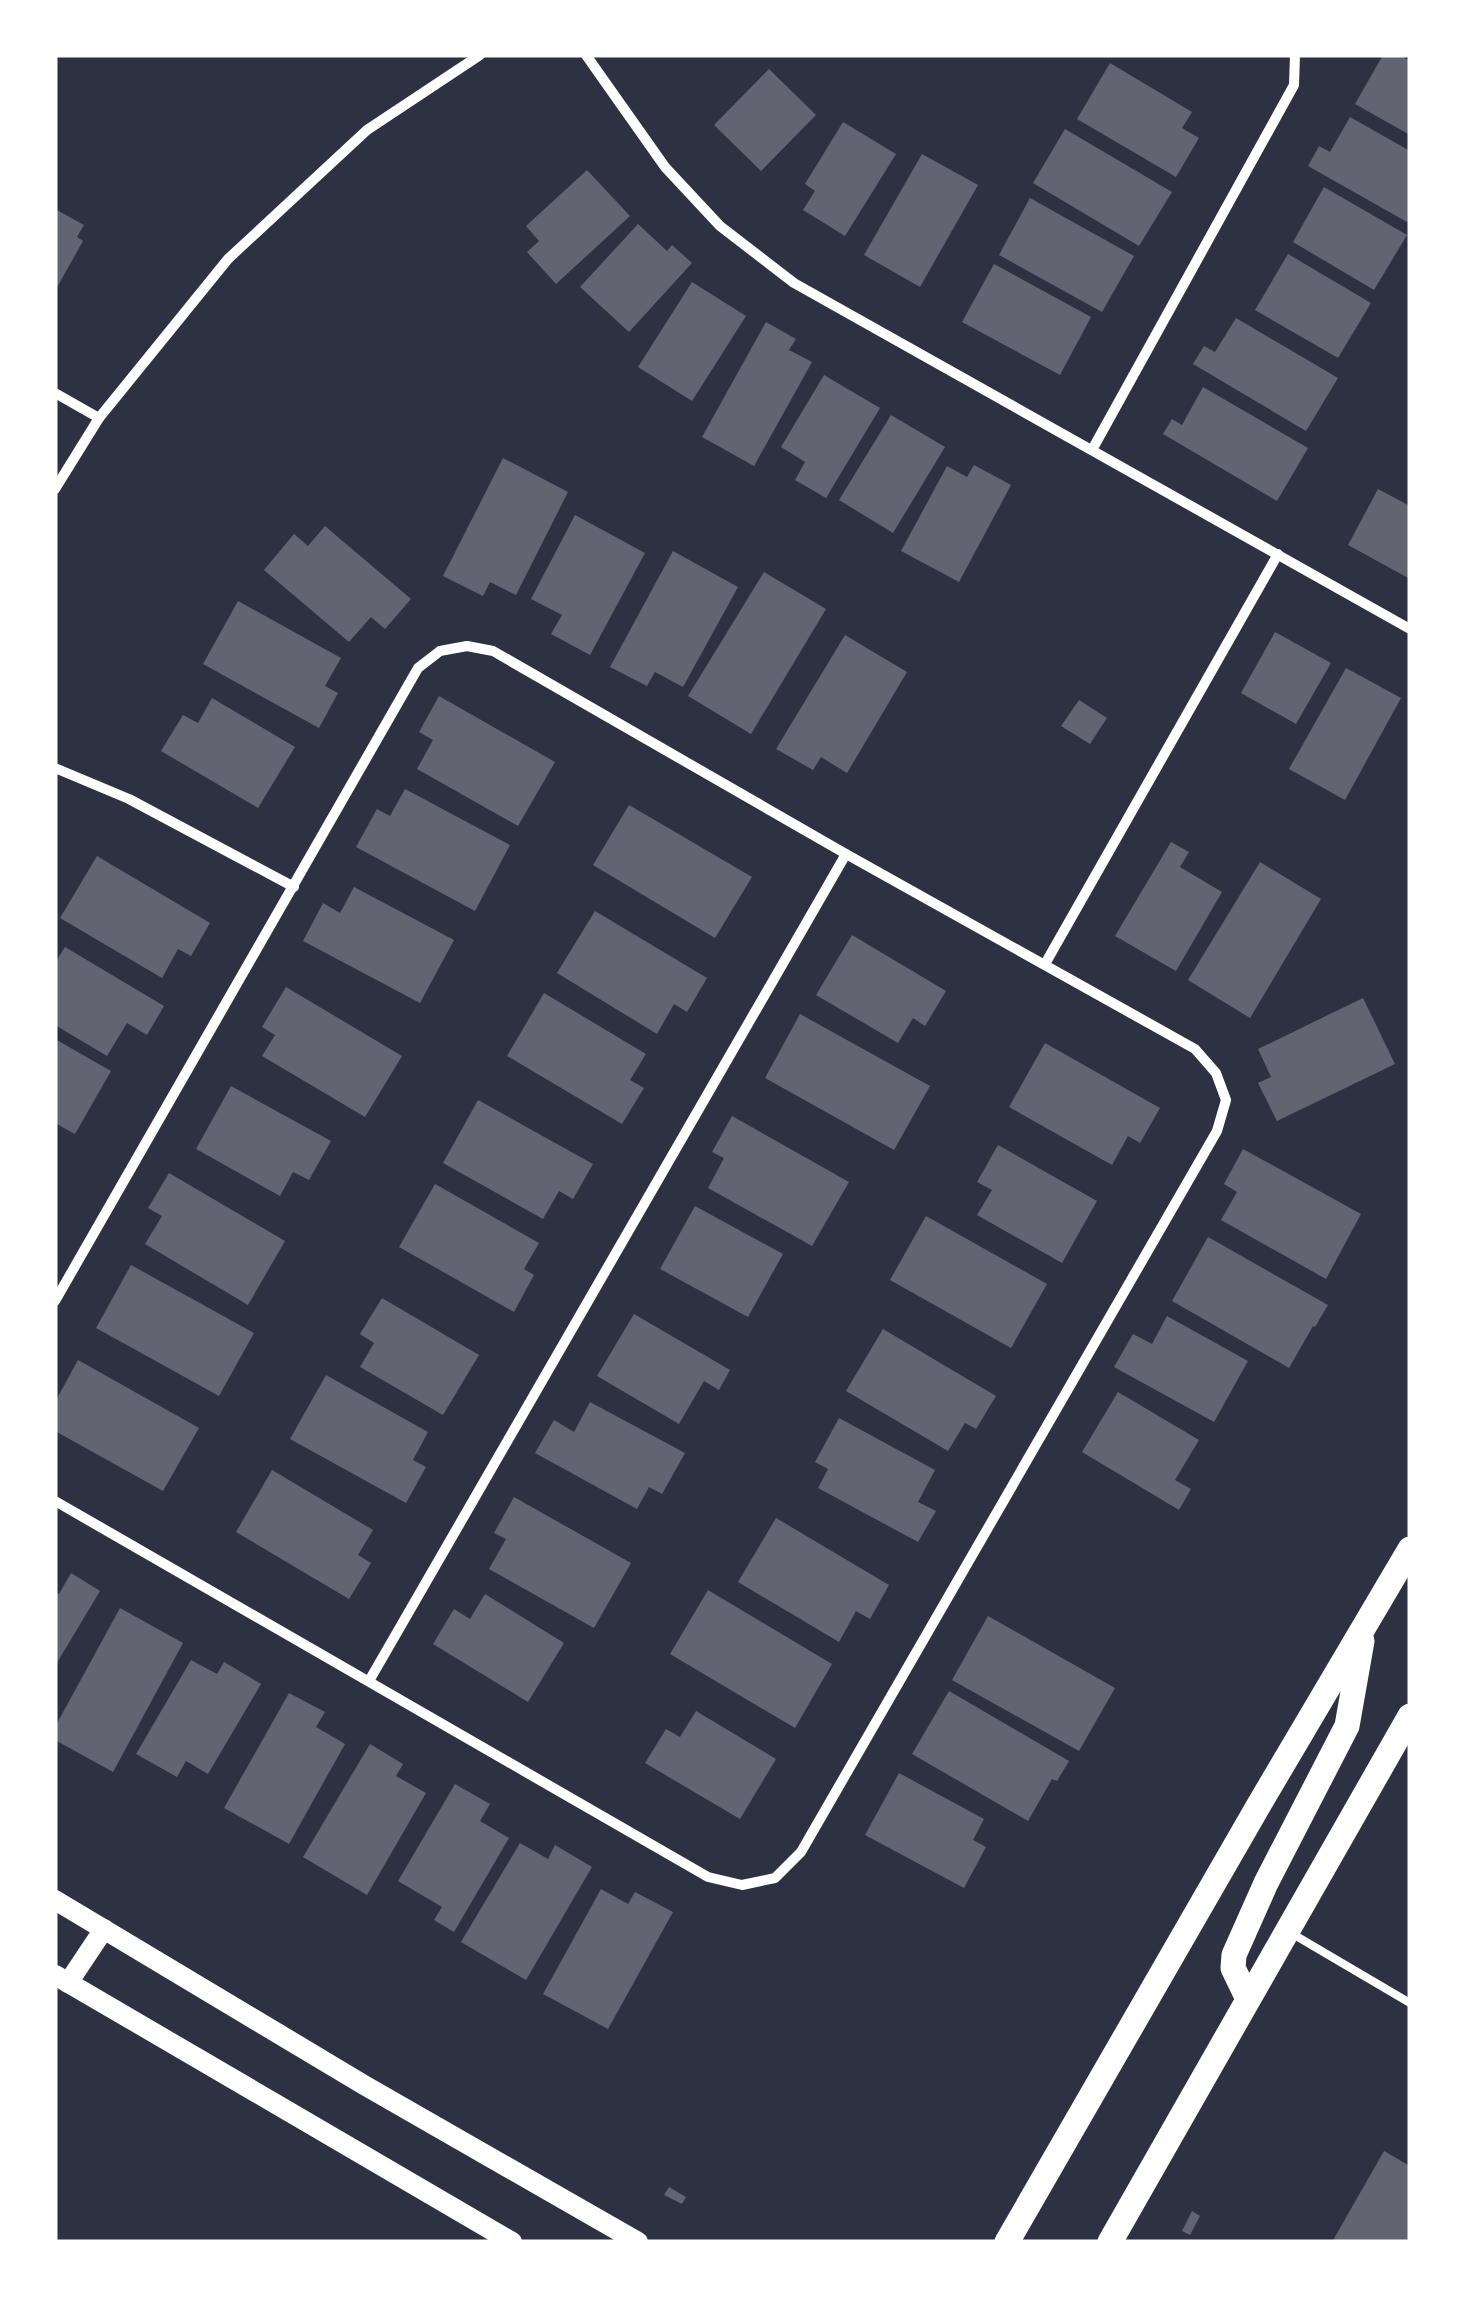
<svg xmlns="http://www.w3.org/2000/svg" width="1465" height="2297" font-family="'PT Sans Narrow',sans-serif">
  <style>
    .building { fill: #626471 }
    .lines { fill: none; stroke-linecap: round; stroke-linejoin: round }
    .service { stroke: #fff; stroke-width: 8 }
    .minor { stroke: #fff; stroke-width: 10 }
    .secondary { stroke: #fff; stroke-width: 20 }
    .primary { stroke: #fff; stroke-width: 25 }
  </style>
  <rect width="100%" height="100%" fill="#2d3142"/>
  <g class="building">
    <polygon points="1383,55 1399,55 1410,61 1410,135 1355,104"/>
    <polygon points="1110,63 1192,112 1182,128 1199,138 1176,177 1077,119"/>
    <polygon points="769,69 816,115 761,171 714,125"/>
    <polygon points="1350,117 1410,151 1410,217 1407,222 1308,166 1319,146 1330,152"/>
    <polygon points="843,122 896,154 845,236 803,210 815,191 805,184"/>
    <polygon points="1065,129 1172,192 1139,246 1033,183"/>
    <polygon points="922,154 978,185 920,287 864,255"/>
    <polygon points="587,170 630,216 556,284 527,252 539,241 526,226"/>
    <polygon points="1324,187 1407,235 1374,290 1293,242"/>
    <polygon points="1030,198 1134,256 1102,312 999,255"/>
    <polygon points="55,209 84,225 77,237 83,241 55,291"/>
    <polygon points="638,224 667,251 672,245 692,263 629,332 580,287"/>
    <polygon points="1288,254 1371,303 1338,358 1255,310"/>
    <polygon points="994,264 1091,317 1060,375 962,322"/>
    <polygon points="692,282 746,316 692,401 638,367"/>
    <polygon points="1236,318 1338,378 1306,431 1193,364 1204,346 1215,352"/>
    <polygon points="766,322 796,339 789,350 812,362 754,466 702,437"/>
    <polygon points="824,375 880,408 826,498 795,480 805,462 781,447"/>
    <polygon points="1203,387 1308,448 1277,501 1163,434 1172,419 1182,425"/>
    <polygon points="891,415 945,447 893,533 839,500"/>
    <polygon points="503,458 568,492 516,595 490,582 483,596 443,576"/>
    <polygon points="974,465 1011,485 959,582 901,551 947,466 967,477"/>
    <polygon points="1378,489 1410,506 1410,579 1348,545"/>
    <polygon points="575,515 645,553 590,655 551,634 562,615 531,599"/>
    <polygon points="325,526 411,599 385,629 371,617 349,642 264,570 294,534 308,546"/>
    <polygon points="673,551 738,587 683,687 655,672 647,686 610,667"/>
    <polygon points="764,572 826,609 751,734 688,696"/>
    <polygon points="238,601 341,658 325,686 338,693 319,728 203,664"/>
    <polygon points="1275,632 1331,663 1296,724 1241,693"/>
    <polygon points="845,635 907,672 847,773 821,757 813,770 776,749"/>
    <polygon points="1346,668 1401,698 1345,800 1289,769"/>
    <polygon points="439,696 555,762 518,826 417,769 433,740 419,732"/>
    <polygon points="212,698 295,747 258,808 161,751 183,715 198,723"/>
    <polygon points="1079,700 1107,718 1090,744 1061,726"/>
    <polygon points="405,789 510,845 475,911 356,847 377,809 390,816"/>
    <polygon points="629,805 752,877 715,938 593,865"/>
    <polygon points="1171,842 1189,852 1180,867 1222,892 1176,971 1115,936"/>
    <polygon points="97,856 210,923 191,956 178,949 162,978 60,918"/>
    <polygon points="1260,862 1321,899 1250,1018 1188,980"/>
    <polygon points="354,887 454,940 420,1003 303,941 323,903 340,913"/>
    <polygon points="595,911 707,978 687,1012 674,1004 657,1034 557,973"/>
    <polygon points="852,935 946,991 925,1026 913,1018 898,1043 816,995"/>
    <polygon points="65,947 164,1006 147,1035 127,1023 107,1056 55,1025 55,963"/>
    <polygon points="286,987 402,1056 365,1117 262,1056 275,1035 262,1027"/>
    <polygon points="544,993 646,1054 630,1080 644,1088 622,1124 507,1056"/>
    <polygon points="1363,998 1395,1064 1277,1121 1258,1083 1271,1077 1258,1049"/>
    <polygon points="800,1014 930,1086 894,1150 765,1078"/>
    <polygon points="55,1039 111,1071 75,1134 55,1123"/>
    <polygon points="1045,1043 1160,1108 1140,1143 1128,1136 1112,1165 1009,1107"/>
    <polygon points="231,1086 331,1141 309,1180 293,1172 280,1196 196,1149"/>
    <polygon points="478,1100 593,1164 573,1199 559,1191 543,1219 443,1163"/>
    <polygon points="732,1116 849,1182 812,1246 708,1188 724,1158 712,1152"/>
    <polygon points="998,1145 1097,1201 1062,1263 977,1215 992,1190 977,1182"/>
    <polygon points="1243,1149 1361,1214 1326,1279 1221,1220 1237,1192 1224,1184"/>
    <polygon points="169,1173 285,1241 248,1305 145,1244 162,1216 148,1208"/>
    <polygon points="435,1184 539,1243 524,1269 534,1275 514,1312 399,1247"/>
    <polygon points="695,1206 783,1254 748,1317 660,1269"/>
    <polygon points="926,1216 1047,1284 1011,1348 890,1280"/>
    <polygon points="1208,1237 1328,1305 1315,1327 1313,1326 1289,1368 1172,1301"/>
    <polygon points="131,1265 254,1333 219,1396 96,1328"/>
    <polygon points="382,1298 479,1355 443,1415 360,1367 374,1343 360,1334"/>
    <polygon points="634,1314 730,1370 719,1390 704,1381 679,1424 597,1376"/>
    <polygon points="1167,1316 1248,1361 1214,1422 1114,1367 1133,1334 1152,1344"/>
    <polygon points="883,1329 996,1396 976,1429 965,1423 948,1451 846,1391"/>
    <polygon points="78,1360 199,1428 163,1491 55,1431 55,1402"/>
    <polygon points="326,1375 428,1432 413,1460 426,1467 406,1503 290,1439"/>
    <polygon points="1118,1392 1199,1440 1175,1480 1191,1489 1179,1510 1082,1452"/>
    <polygon points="590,1402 685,1453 662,1494 649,1487 637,1509 535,1453 554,1420 574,1432"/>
    <polygon points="839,1418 935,1470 918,1502 936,1511 918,1542 818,1488 828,1469 815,1462"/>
    <polygon points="272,1470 373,1530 358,1555 371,1563 349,1599 236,1532"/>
    <polygon points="514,1497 631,1563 594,1628 489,1569 506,1539 494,1533"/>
    <polygon points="776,1518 889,1585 870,1619 856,1611 839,1642 738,1582"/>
    <polygon points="71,1573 100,1591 55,1666 55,1592 59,1594"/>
    <polygon points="708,1590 832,1664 795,1728 670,1654"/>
    <polygon points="485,1594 564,1643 528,1702 433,1644 454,1609 470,1619"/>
    <polygon points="120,1608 183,1643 113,1772 55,1740 55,1727"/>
    <polygon points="988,1616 1115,1688 1079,1751 952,1680"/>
    <polygon points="191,1660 217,1674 224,1662 261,1684 208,1774 186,1761 177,1777 136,1754"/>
    <polygon points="949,1691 1069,1761 1057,1781 1052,1779 1028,1821 912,1754"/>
    <polygon points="289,1693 325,1712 316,1727 345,1744 289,1844 224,1808"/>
    <polygon points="696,1711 776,1759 740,1819 645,1763 666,1729 680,1737"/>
    <polygon points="370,1744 403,1764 396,1776 426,1793 367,1895 303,1857"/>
    <polygon points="899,1773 984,1819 973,1840 986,1847 964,1888 865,1835"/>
    <polygon points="455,1784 490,1804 480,1821 509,1838 454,1932 434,1920 442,1907 398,1881"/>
    <polygon points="520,1843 548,1859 555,1845 592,1867 526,1980 461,1942"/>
    <polygon points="601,1889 628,1904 635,1892 673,1912 608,2029 543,1994"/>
    <polygon points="1384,2151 1410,2166 1410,2242 1332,2242"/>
    <polygon points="669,2187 686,2197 682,2204 664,2195"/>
    <polygon points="1192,2211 1200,2216 1190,2235 1182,2231"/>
  </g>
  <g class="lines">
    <polyline class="service" points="1291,1933 1410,2003"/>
    <g class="minor">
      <polyline points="586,55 665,167 720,226 794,283 1410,629"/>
      <polyline points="55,393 99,418"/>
      <polyline points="1092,450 1294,85 1295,55"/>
      <polyline points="55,489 99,418 228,259 367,130 480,55"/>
      <polyline points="55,768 129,799 294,887"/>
      <polyline points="1045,964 1278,554"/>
      <polyline points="55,1301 418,668 440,651 467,646 493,651 846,854 1195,1049 1216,1073 1226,1100 1217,1131 801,1852 775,1878 742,1885 708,1877 55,1501"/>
      <polyline points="369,1681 846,854"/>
    </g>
    <g class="secondary">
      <polyline points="55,1900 364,2085 638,2242"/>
      <polyline points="55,1975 512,2242"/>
      <polyline points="68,1983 104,1929"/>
    </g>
    <g class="primary">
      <polyline points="1248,1999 1233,1968 1234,1955 1266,1883 1347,1726 1362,1641"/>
      <polyline points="1007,2242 1260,1803 1410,1549"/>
      <polyline points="1110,2242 1410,1716"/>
    </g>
  </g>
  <rect width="1465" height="2297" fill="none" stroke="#ffffff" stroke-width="115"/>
</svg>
